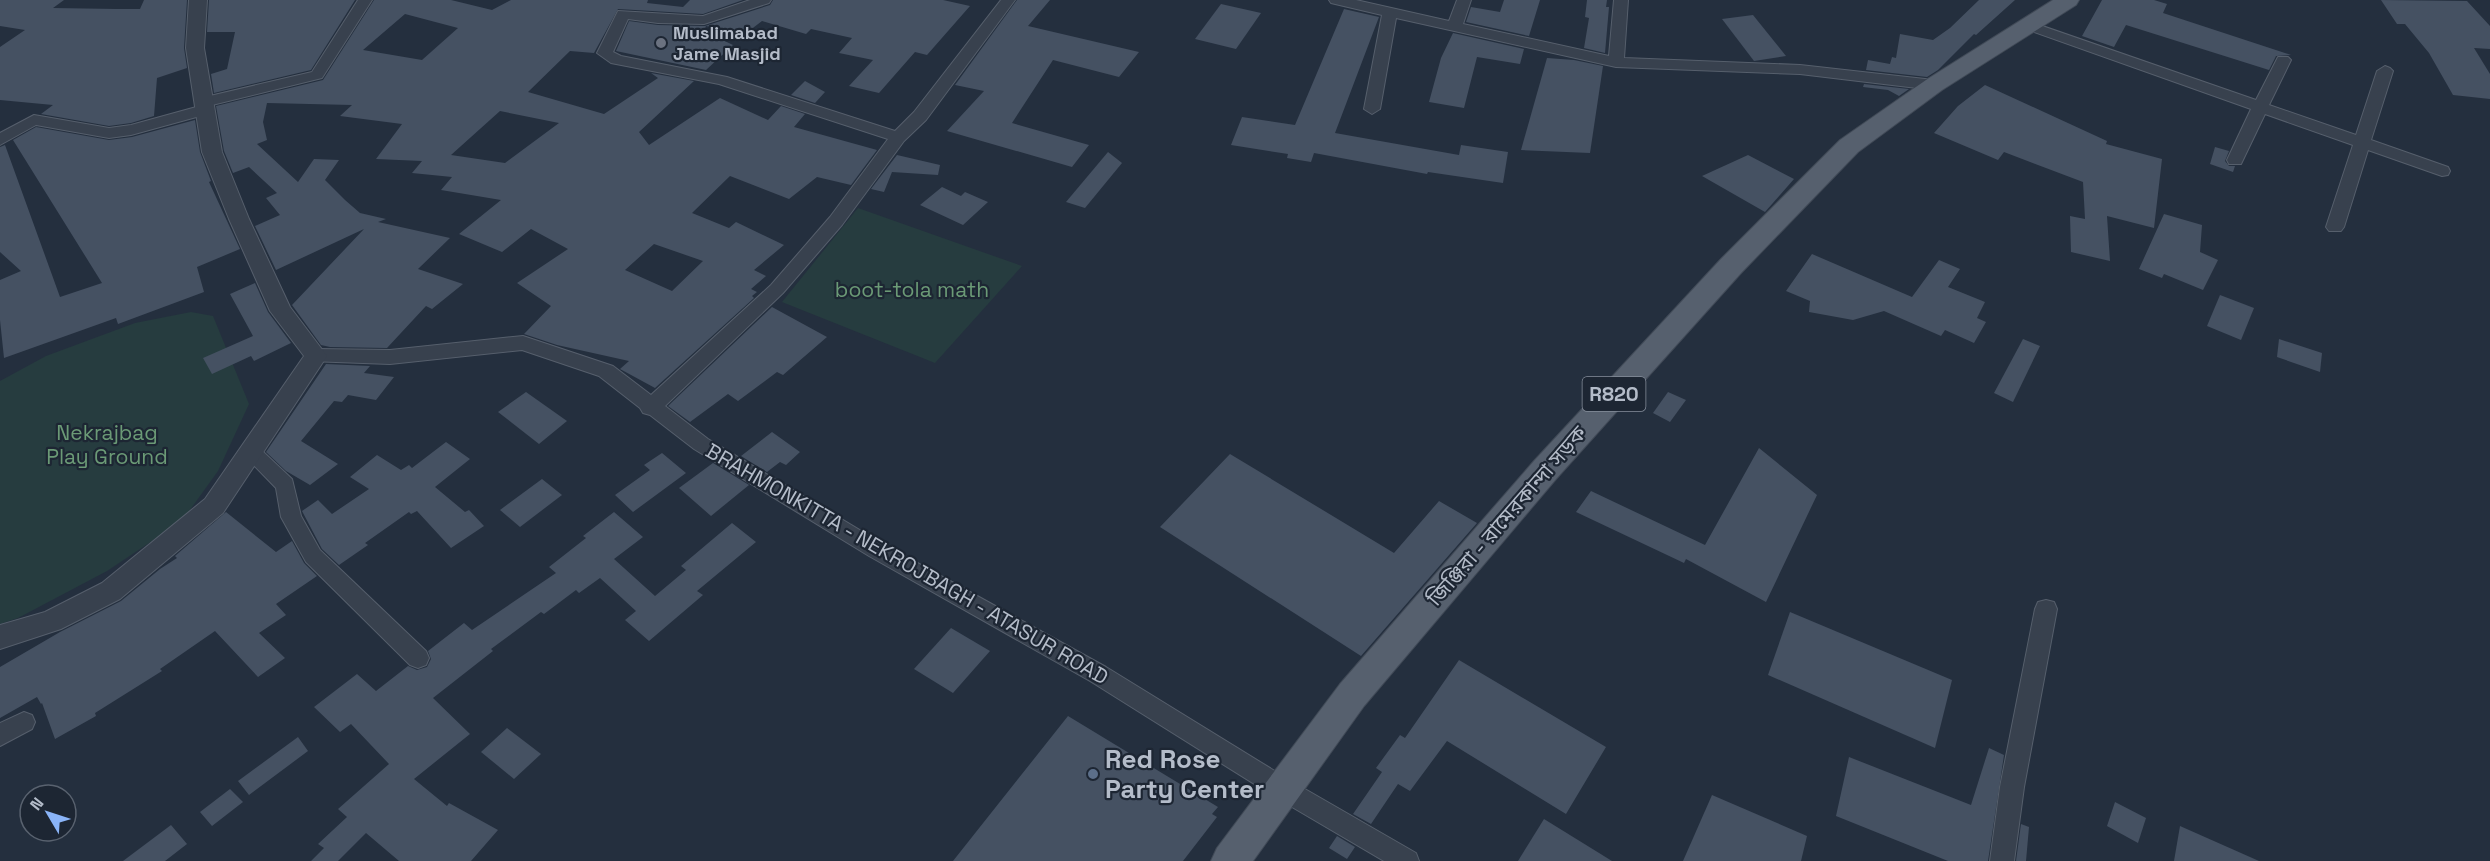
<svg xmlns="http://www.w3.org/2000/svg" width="2490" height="861" font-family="'Space Grotesk','Noto Sans Bengali',sans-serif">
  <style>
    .green { fill: #263c3f }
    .building { fill: #455162; fill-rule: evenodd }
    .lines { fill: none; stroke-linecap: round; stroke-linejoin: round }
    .minor-casing { stroke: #565f6c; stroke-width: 2 }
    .tertiary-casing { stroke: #565f6c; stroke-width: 2 }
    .primary-casing { stroke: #414a57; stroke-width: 2 }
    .minor { fill: #38414e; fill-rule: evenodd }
    .tertiary { fill: #38414e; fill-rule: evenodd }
    .primary { fill: #56606e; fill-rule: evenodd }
    .worship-dot { fill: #6b7280; stroke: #1d2633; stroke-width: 2 }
    .service-dot { fill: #5c6f8a; stroke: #1d2633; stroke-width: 2 }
    .labels { text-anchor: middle; stroke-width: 4.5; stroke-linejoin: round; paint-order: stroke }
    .far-poi-label { font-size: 18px; font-weight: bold; fill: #b4bcc9; stroke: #1d2633; text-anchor: start }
    .shield { fill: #1d2633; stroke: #878f9c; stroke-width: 1.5 }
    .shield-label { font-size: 20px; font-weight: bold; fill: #b4bcc9 }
    .park-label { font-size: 21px; fill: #6b9a76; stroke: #1d2633 }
    .street-label { font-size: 21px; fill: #b4bcc9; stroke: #1d2633 }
    .near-poi-label { font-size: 26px; font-weight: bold; fill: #b4bcc9; stroke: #1d2633; text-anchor: start }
  </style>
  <rect width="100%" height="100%" fill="#242f3e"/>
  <g class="green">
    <polygon points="858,208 1022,266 935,363 782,302"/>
    <polygon points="191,312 213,316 249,404 218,471 182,521 107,571 18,618 0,624 0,381 46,356 135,323"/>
  </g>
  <g class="building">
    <polygon points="0,0 64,0 53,8 117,9 140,9 144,0 187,0 184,48 187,68 157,78 154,116 131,123 109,126 41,114 53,105 0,100 0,47 25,30 0,26"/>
    <polygon points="209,0 355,0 311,70 214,93 211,74 227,69 235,32 207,32"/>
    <path d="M374,0H451L492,10L511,0H648L647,3L683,7L690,0H743L703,14L618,9L594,53L570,51L528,92L604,114L658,78L651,73L694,81L639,132L649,145L720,98L768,120L781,106L805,114L794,127L877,150L851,185L817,177L789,199L730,176L692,213L729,228L736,222L784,245L754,270L766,276L751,289L757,292L752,296L754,298L655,388L620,369L629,361L557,345L524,334L551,306L517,283L568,249L531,229L502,252L459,234L501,200L441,190L452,177L412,173L422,161L376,159L402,124L340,116L352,105L267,103L263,122L267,140L257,144L298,182L314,159L339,160L325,180L345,200L360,213L386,219L378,222L450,238L418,269L463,284L432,309L426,306L387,348L330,347L321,345L292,305L364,229L276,270L255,226L280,215L266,198L277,193L249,167L233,173L224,151L216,106L323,80ZM405,14L458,28L422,60L363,50ZM500,111L559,123L505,163L451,155ZM654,244L703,261L672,291L625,270Z"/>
    <polygon points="773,0 943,0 970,6 927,55 915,52 879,93 849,86 873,60 839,53 852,38 811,29 806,34 762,21 745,34 706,26 704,31 733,45 706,70 616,51 629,21 658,25 705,26 770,5"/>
    <polygon points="1017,0 1050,0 1028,26 1139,52 1119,77 1053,60 1012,123 1089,145 1072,167 947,131 984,91 955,85"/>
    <polygon points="1504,0 1540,0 1529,36 1466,22 1471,7 1500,12"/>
    <polygon points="1587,0 1607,0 1606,7 1609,7 1605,53 1584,48 1589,18 1585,17"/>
    <polygon points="1979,0 2015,0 1976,35 1974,34 1938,70 1927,77 1866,70 1868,60 1890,64 1892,57 1896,58 1900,34 1933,40 1950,28"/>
    <polygon points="2102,0 2154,0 2167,4 2163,13 2291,55 2276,56 2269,70 2126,25 2114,47 2082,36"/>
    <polygon points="2381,0 2467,1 2490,26 2490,49 2474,48 2490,74 2490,99 2453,95 2429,53 2405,24 2397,24"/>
    <polygon points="1221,4 1261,13 1236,49 1195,39"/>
    <polygon points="1344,9 1379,17 1335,133 1459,155 1461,145 1508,152 1503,183 1428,172 1427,174 1314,153 1311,162 1287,158 1288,154 1231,145 1242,117 1295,125"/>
    <polygon points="1753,15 1786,56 1754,61 1722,19"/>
    <polygon points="1453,33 1524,49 1520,64 1477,57 1464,108 1429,102 1441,58"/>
    <polygon points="1547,58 1574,60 1603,66 1590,153 1521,150"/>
    <polygon points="805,81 825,92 815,103 791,95"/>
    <polygon points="1864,84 1909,89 1899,96 1888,90 1863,87"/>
    <polygon points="1985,85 2107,141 2106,144 2162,159 2154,228 2107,216 2110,261 2071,252 2070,216 2085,219 2083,182 2004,152 1998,160 1934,133 1958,106"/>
    <polygon points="195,120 200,152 211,181 209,182 240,249 197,267 204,292 118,324 116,318 4,358 0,320 0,280 21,271 0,252 0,147 5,145 60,297 102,283 13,140 36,127 109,140 132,137"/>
    <polygon points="2215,147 2229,151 2225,161 2229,166 2235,166 2233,172 2210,164"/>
    <polygon points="1108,152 1122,163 1085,208 1066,202"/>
    <polygon points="897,155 940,165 938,175 892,172 884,192 871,189"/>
    <polygon points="1748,155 1794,179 1765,212 1702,176"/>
    <polygon points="942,187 961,196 965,192 988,202 963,225 920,205"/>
    <polygon points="2164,214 2202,225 2200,252 2218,260 2203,290 2164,274 2162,278 2139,269"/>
    <polygon points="1812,254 1912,297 1939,260 1960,269 1948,287 1985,302 1977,318 1986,322 1974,343 1945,330 1941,336 1884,311 1853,320 1809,312 1810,301 1786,291"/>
    <polygon points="255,283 268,312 291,343 254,361 251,356 212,374 203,358 253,336 230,294"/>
    <polygon points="2220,295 2254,308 2241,340 2207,326"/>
    <polygon points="772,307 827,337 783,375 777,372 738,401 728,394 690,422 668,406"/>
    <polygon points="2023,339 2040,346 2013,402 1994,393"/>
    <polygon points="2279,339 2322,353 2320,372 2277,357"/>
    <polygon points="326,364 370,366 364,373 394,377 376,400 348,395 342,402 334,401 301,441 338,464 310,485 286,471 266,452"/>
    <polygon points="526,392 567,421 539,444 498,412"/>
    <polygon points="1668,392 1686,400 1670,422 1653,413"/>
    <polygon points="772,432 800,452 786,465 780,462 767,472 741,456"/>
    <polygon points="446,442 470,459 435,487 465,512 469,510 484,526 451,548 417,511 411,514 409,512 365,543 368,545 339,565 322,549 302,511 318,500 332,514 369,489 350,477 377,455 401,470 409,465 412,468"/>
    <polygon points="1759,448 1817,495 1766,602 1686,559 1684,563 1576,512 1591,491 1705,545"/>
    <polygon points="662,453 686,473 633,512 615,495 650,470 644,465"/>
    <polygon points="1230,454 1394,553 1439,501 1477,523 1361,656 1160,527"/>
    <polygon points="713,463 749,485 711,516 679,488"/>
    <polygon points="542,479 562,495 520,527 500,510"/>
    <polygon points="226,512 276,552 292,541 304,563 317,576 276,604 286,615 259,633 285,658 258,677 215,631 160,669 162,671 95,713 96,716 55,739 42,703 41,704 37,697 0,718 0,667 60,632 121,601 160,569 177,558 175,556"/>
    <polygon points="614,512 643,537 614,559 655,596 686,570 681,566 732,523 756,542 697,591 703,595 649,641 625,620 636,611 600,578 579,593 576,590 544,614 541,612 491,649 493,651 433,698 470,734 414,779 447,806 449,803 498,830 471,861 399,861 366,833 338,861 311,861 324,848 318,844 347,817 338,809 389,764 351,724 340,732 314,707 357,674 376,691 408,666 417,670 427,667 431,659 428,651 464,623 472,630 556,573 549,567 586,538 583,536"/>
    <polygon points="1790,612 1952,680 1935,748 1768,675"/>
    <polygon points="951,628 990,651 953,693 914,669"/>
    <polygon points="1459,660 1606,747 1566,814 1447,741 1410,791 1398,784 1371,824 1353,814 1382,772 1376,768 1400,735 1405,738"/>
    <polygon points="1068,716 1218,807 1212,814 1217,817 1183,861 953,861"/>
    <polygon points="507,728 541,754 514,779 481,752"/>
    <polygon points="298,737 308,751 249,795 238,781"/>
    <polygon points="1989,748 2004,755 1988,861 1948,861 1836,816 1849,757 1971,805"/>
    <polygon points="230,789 243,802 212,826 200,812"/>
    <polygon points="1712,795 1807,836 1801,861 1683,861"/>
    <polygon points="2115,802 2146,818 2138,843 2107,826"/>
    <polygon points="1544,819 1612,861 1518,861"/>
    <polygon points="2021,824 2029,827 2026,861 2016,861"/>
    <polygon points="171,825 187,844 165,861 123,861"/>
    <polygon points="2180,826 2259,861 2174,861"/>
    <polygon points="1337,836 1355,847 1347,859 1329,848"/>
  </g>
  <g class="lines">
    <g class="minor-casing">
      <g id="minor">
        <polygon points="358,0 372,0 322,78 208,106 213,110 211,113 131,135 109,138 36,125 0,145 0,133 34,115 109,128 131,125 200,106 195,102 197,99 312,72"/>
        <polygon points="750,0 771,0 769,3 704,24 658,23 628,19 613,52 621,56 727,77 895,131 914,112 1001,0 1015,0 926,120 904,141 842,225 783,293 665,406 708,439 883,544 1106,667 1291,781 1416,853 1419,861 1384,861 1275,797 1090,681 869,556 694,449 650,415 643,413 640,408 599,376 522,350 390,364 309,361 307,356 309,351 316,349 390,350 523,336 613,366 651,395 771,285 830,217 888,139 719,84 611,63 597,53 618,11 703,16"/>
        <polygon points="1329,0 1356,0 1449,21 1457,0 1471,0 1463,24 1609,56 1614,0 1628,0 1624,58 1800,65 1934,80 1942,85 1934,90 1800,74 1616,67 1396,18 1380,109 1372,114 1364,109 1382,15 1331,3"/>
        <polygon points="2028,21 2256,100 2278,57 2288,57 2291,60 2269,105 2356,135 2377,71 2385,66 2390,68 2393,71 2371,140 2448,167 2450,171 2448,175 2442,176 2368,150 2344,227 2341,231 2329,231 2326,227 2353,145 2265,114 2241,164 2229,164 2227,160 2251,109 2023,28 2021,25 2023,22"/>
        <polygon points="250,443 257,446 292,479 301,516 320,550 426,651 429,658 426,665 418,668 410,665 306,562 281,517 276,488 240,451 243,446"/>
        <polygon points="2046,600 2054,602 2057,609 2024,787 2014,861 1990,861 2000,787 2035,609 2038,602"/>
        <polygon points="24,712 32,715 35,722 32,729 0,746 0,723"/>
      </g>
    </g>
    <g class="tertiary-casing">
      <polygon id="tertiary" points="189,0 207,0 204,48 222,152 249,219 290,307 327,356 223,513 120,599 61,629 0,649 0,625 45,612 102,583 205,499 304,356 270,311 229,219 202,152 186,48"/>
    </g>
    <g class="primary-casing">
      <polygon id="primary" points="2053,0 2079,0 2076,5 1942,90 1858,152 1741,273 1556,479 1364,706 1253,861 1211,861 1217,848 1340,684 1534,461 1721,259 1840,140 1926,80"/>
    </g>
    <use href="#minor" class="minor"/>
    <use href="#tertiary" class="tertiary"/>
    <use href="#primary" class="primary"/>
  </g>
  <circle class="worship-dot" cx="661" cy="43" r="6"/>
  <circle class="service-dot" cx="1093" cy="774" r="6"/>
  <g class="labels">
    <g class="far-poi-label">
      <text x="673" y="39">Muslimabad<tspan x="673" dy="21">Jame Masjid</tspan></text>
    </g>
    <rect class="shield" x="1582.5" y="377" width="63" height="34" rx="4.5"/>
    <g class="shield-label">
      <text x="1614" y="401">R820</text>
    </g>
    <g class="park-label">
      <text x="912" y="297">boot-tola math</text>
      <text x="107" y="440">Nekrajbag<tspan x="107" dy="24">Play Ground</tspan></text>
    </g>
    <g class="street-label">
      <text transform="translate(1507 516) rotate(-49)" y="7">জিঞ্জিরা - রামেরকান্দা সড়ক</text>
      <text transform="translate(907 564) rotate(30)" y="7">BRAHMONKITTA - NEKROJBAGH - ATASUR ROAD</text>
    </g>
    <g class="near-poi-label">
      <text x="1105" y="768">Red Rose<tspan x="1105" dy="30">Party Center</tspan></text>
    </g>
  </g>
  <g transform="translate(48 813) rotate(309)"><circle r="28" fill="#1d2633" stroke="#59626f" stroke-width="1.5"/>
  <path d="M0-4.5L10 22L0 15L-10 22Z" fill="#8ab4f8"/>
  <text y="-9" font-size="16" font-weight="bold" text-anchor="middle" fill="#b4bcc9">N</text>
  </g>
</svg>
